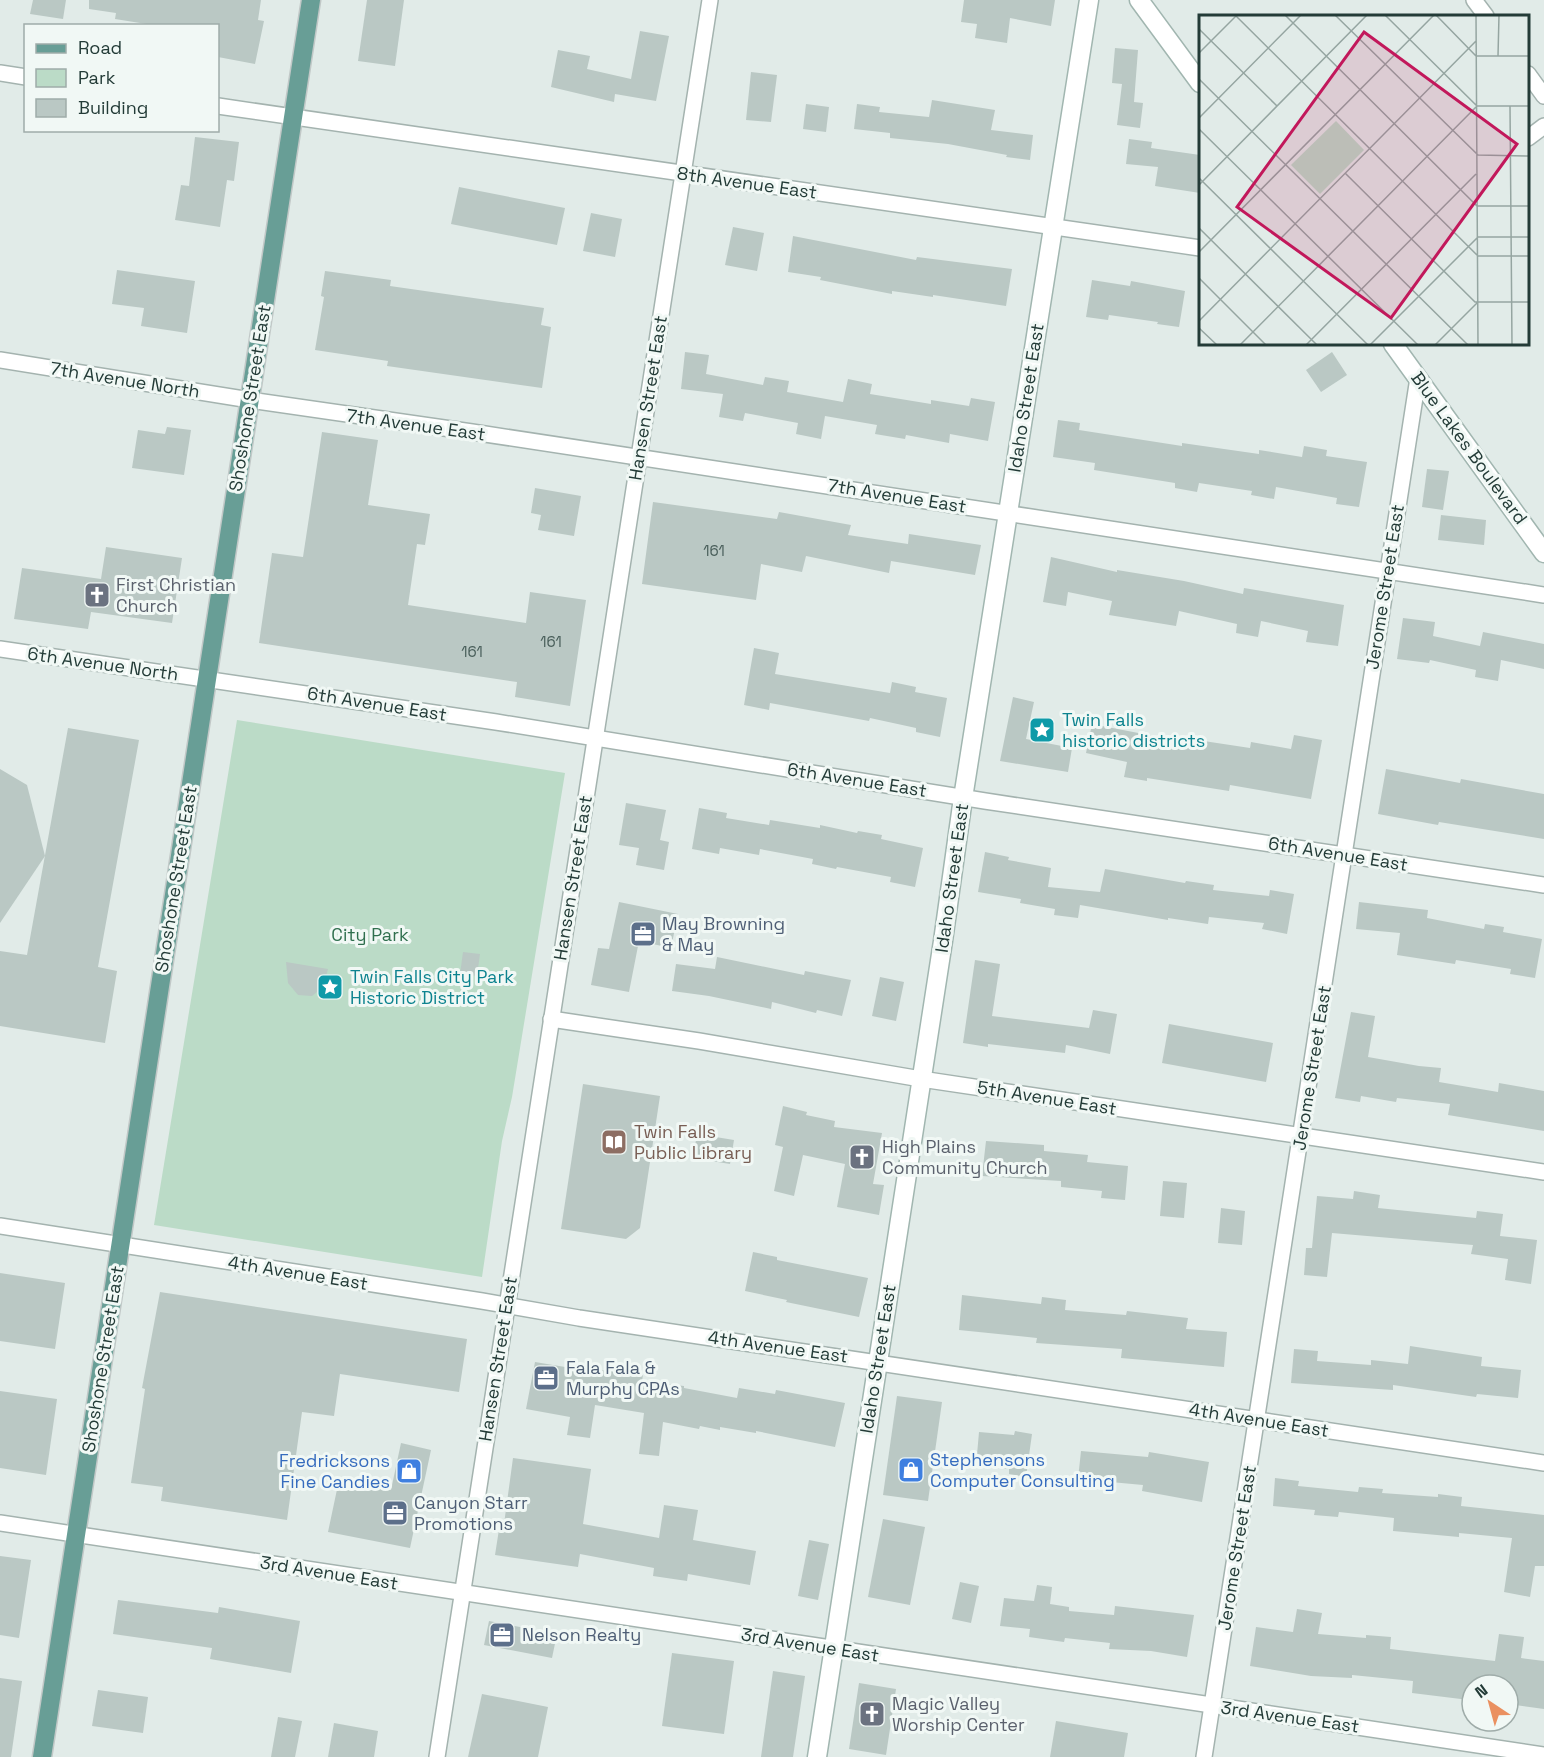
<svg xmlns="http://www.w3.org/2000/svg" width="1544" height="1757" font-family="'Space Grotesk',sans-serif">
  <style>
    .green { fill: #bbdbc7 }
    .building { fill: #bac8c4 }
    .lines { fill: none; stroke-linecap: round; stroke-linejoin: round }
    .street-casing { stroke: #a4b3af; stroke-width: 18 }
    .secondary-casing { stroke: #a1b6b0; stroke-width: 21 }
    .primary-casing { stroke: #c1c8c7; stroke-width: 21 }
    .street { stroke: #fff; stroke-width: 15 }
    .secondary { stroke: #fff; stroke-width: 18 }
    .primary { stroke: #689e96; stroke-width: 18 }
    .labels { text-anchor: middle; stroke-width: 6; stroke-linejoin: round; paint-order: stroke }
    .number-label { font-size: 15px; fill: #495e5a }
    .street-label { font-size: 18px; fill: #233b37; stroke: #f1f8f5 }
    .worship-label { font-size: 18px; fill: #5b616d; stroke: #f1f8f5; text-anchor: start }
    .culture-label { font-size: 18px; fill: #0d838f; stroke: #f1f8f5; text-anchor: start }
    .service-label { font-size: 18px; fill: #4e5e75; stroke: #f1f8f5; text-anchor: start }
    .park-label { font-size: 18px; fill: #2f6f4e; stroke: #f1f8f5 }
    .education-label { font-size: 18px; fill: #785e54; stroke: #f1f8f5; text-anchor: start }
    .shop-label { font-size: 18px; fill: #366cbe; stroke: #f1f8f5; text-anchor: start }
    .inset-road { fill: none; stroke: #95a5a1; stroke-width: 1.5 }
    .view { fill: #c2185b; fill-opacity: 0.15; stroke: #c2185b; stroke-width: 3 }
    .inset-edge { fill: none; stroke: #233b37; stroke-width: 3 }
  </style>
  <rect width="100%" height="100%" fill="#e1ebe8"/>
  <polygon class="green" points="237,720 565,773 512,1097 502,1141 482,1277 154,1225"/>
  <g class="building">
    <polygon points="33,0 66,0 63,19 30,14"/>
    <polygon points="89,0 261,0 258,20 264,21 255,64 218,57 218,26 159,26 115,19 116,13 89,9"/>
    <polygon points="367,0 404,0 395,66 358,61"/>
    <polygon points="964,0 1055,0 1051,26 1010,18 1007,43 975,38 977,24 961,22"/>
    <polygon points="640,31 669,36 656,101 615,94 614,102 551,87 558,50 590,56 587,69 631,79"/>
    <polygon points="1115,48 1138,50 1134,102 1143,103 1140,128 1117,125 1122,84 1112,83"/>
    <polygon points="751,72 777,75 771,122 746,120"/>
    <polygon points="932,100 995,110 991,130 1033,135 1030,160 1006,157 1007,155 948,144 890,138 890,133 854,129 857,104 880,107 879,112 929,117"/>
    <polygon points="806,104 829,107 826,132 803,129"/>
    <polygon points="195,137 239,142 234,181 227,180 220,227 175,220 181,185 189,186"/>
    <polygon points="1129,139 1152,142 1151,148 1200,155 1200,193 1155,186 1158,167 1126,164"/>
    <polygon points="459,187 565,208 557,245 451,224"/>
    <polygon points="591,213 622,219 615,257 583,251"/>
    <polygon points="733,227 764,233 757,271 725,265"/>
    <polygon points="793,236 916,260 917,257 1012,269 1006,306 933,295 933,297 892,291 892,294 820,280 821,277 788,272"/>
    <polygon points="117,270 195,281 187,333 141,326 144,308 112,304"/>
    <polygon points="325,271 391,280 390,286 544,308 541,325 551,327 542,388 387,366 388,361 315,350 324,297 321,296"/>
    <polygon points="1092,280 1130,286 1131,281 1185,291 1179,327 1157,324 1158,322 1109,315 1108,320 1086,317"/>
    <polygon points="685,352 709,355 706,374 763,385 765,377 789,381 787,392 843,402 848,379 872,384 870,394 931,404 931,400 969,406 971,398 995,402 988,441 950,434 949,443 906,435 905,439 875,434 877,425 825,416 821,439 796,434 798,423 745,413 743,421 719,417 723,394 681,389"/>
    <polygon points="1332,352 1347,375 1321,392 1306,370"/>
    <polygon points="1058,420 1080,423 1079,430 1182,446 1182,443 1259,454 1259,450 1302,457 1304,446 1327,450 1326,456 1367,462 1359,507 1336,504 1337,498 1276,487 1274,499 1251,495 1252,491 1199,483 1197,492 1175,488 1175,483 1094,470 1095,463 1053,457"/>
    <polygon points="167,427 191,430 184,475 132,468 138,430 165,434"/>
    <polygon points="322,432 378,440 368,505 430,514 425,545 417,544 408,605 526,623 530,592 586,600 570,706 515,697 517,682 259,643 272,553 303,557"/>
    <polygon points="1427,469 1449,471 1443,510 1422,507"/>
    <polygon points="535,488 581,496 574,536 538,530 541,515 531,513"/>
    <polygon points="653,502 777,519 779,512 851,525 848,535 908,544 909,534 981,545 975,575 891,561 889,573 806,556 802,572 761,564 756,600 642,584"/>
    <polygon points="1441,515 1486,520 1484,545 1438,540"/>
    <polygon points="106,547 182,558 172,623 91,612 88,629 14,619 22,568 101,579"/>
    <polygon points="1051,557 1117,572 1117,570 1184,581 1243,594 1244,588 1344,605 1338,646 1306,642 1308,631 1261,621 1258,637 1236,633 1237,624 1179,611 1176,626 1109,615 1112,601 1068,592 1066,606 1043,602"/>
    <polygon points="1403,618 1435,622 1433,636 1480,646 1483,632 1544,644 1544,669 1501,660 1498,681 1475,677 1476,670 1430,660 1429,663 1397,659"/>
    <polygon points="754,648 779,653 775,674 890,693 892,682 916,687 915,692 947,698 940,737 916,732 916,728 870,718 869,721 770,703 769,710 744,705"/>
    <polygon points="1013,697 1034,702 1026,739 1072,748 1068,772 1000,761"/>
    <polygon points="1092,724 1164,738 1164,735 1250,748 1251,742 1291,749 1294,735 1322,740 1311,799 1230,785 1229,791 1147,778 1147,781 1124,777 1127,762 1086,753"/>
    <polygon points="68,728 139,740 98,967 117,971 105,1043 0,1026 0,951 27,955"/>
    <polygon points="0,769 27,785 45,856 0,923"/>
    <polygon points="1386,769 1460,783 1461,779 1544,794 1544,839 1439,822 1438,825 1378,814"/>
    <polygon points="626,803 666,810 660,840 669,842 664,870 636,865 639,848 619,845"/>
    <polygon points="699,808 727,813 726,818 769,825 770,820 820,828 820,825 857,833 858,831 882,835 881,839 923,848 915,887 890,882 891,877 837,867 836,869 812,864 813,859 760,849 759,855 720,848 719,854 692,849"/>
    <polygon points="985,852 1009,857 1008,860 1051,868 1048,887 1100,892 1105,869 1185,883 1186,881 1214,885 1213,890 1269,896 1270,890 1294,894 1287,934 1262,929 1264,923 1209,917 1208,924 1168,918 1168,920 1080,905 1078,918 1054,915 1055,909 1020,903 1021,899 978,892"/>
    <polygon points="619,902 678,914 671,948 639,941 629,992 591,985 598,948 609,949"/>
    <polygon points="1359,902 1428,910 1427,918 1484,929 1485,924 1504,927 1503,932 1542,939 1535,978 1510,974 1511,969 1456,960 1455,964 1397,955 1400,933 1356,929"/>
    <polygon points="463,952 480,954 477,976 460,974"/>
    <polygon points="717,957 804,975 805,971 851,980 842,1016 817,1010 816,1013 772,1002 771,1009 709,996 672,991 676,964 715,969"/>
    <polygon points="975,960 1000,964 992,1016 1089,1028 1093,1010 1117,1014 1110,1054 1066,1045 1065,1053 988,1044 988,1047 963,1043"/>
    <polygon points="286,962 328,969 323,987 312,996 298,995 288,983"/>
    <polygon points="880,977 904,982 896,1021 872,1016"/>
    <polygon points="1351,1012 1375,1016 1368,1057 1419,1066 1441,1068 1439,1082 1498,1092 1499,1083 1544,1091 1544,1131 1448,1115 1450,1104 1397,1098 1396,1102 1361,1096 1360,1102 1335,1098"/>
    <polygon points="1169,1024 1273,1043 1266,1082 1162,1063"/>
    <polygon points="583,1084 660,1096 640,1228 626,1239 561,1229"/>
    <polygon points="783,1106 807,1112 806,1115 835,1121 834,1127 882,1133 873,1184 884,1185 879,1215 837,1207 845,1164 803,1155 794,1196 774,1191 783,1147 775,1145"/>
    <polygon points="697,1134 734,1140 730,1164 693,1158"/>
    <polygon points="986,1141 1044,1145 1044,1151 1088,1155 1087,1162 1128,1166 1125,1200 1101,1198 1102,1191 1061,1187 1061,1181 982,1176"/>
    <polygon points="1163,1181 1187,1183 1184,1218 1160,1216"/>
    <polygon points="1354,1191 1380,1195 1378,1208 1476,1218 1477,1211 1503,1214 1500,1236 1537,1240 1531,1284 1505,1280 1508,1259 1471,1254 1473,1245 1332,1233 1327,1277 1304,1275 1306,1248 1312,1248 1317,1196 1353,1199"/>
    <polygon points="1221,1208 1245,1211 1242,1245 1218,1243"/>
    <polygon points="753,1252 777,1257 777,1260 868,1278 859,1317 786,1302 787,1300 745,1291"/>
    <polygon points="0,1273 65,1283 55,1349 0,1341"/>
    <polygon points="160,1292 467,1339 459,1392 340,1374 334,1416 302,1412 287,1520 161,1501 163,1487 131,1483 145,1389 142,1388"/>
    <polygon points="962,1295 1041,1304 1042,1297 1066,1300 1065,1310 1126,1315 1127,1311 1188,1318 1186,1329 1227,1332 1224,1367 1121,1358 1122,1349 1036,1343 1037,1338 959,1330"/>
    <polygon points="1410,1346 1482,1357 1481,1366 1521,1370 1518,1398 1477,1394 1476,1397 1393,1385 1393,1390 1291,1383 1294,1349 1318,1351 1317,1361 1371,1365 1371,1360 1408,1364"/>
    <polygon points="535,1362 577,1369 577,1367 643,1375 642,1381 684,1386 684,1388 737,1398 739,1388 775,1394 776,1390 845,1403 835,1447 756,1431 756,1433 720,1427 720,1430 700,1426 699,1429 663,1422 659,1456 639,1454 644,1413 595,1405 590,1438 567,1435 570,1417 526,1409"/>
    <polygon points="0,1391 57,1399 46,1475 0,1468"/>
    <polygon points="897,1396 942,1402 928,1501 883,1495"/>
    <polygon points="1015,1431 1032,1434 1026,1477 1009,1474 1009,1469 976,1466 979,1432 1014,1435"/>
    <polygon points="401,1443 431,1450 410,1548 328,1532 339,1480 391,1490"/>
    <polygon points="1081,1451 1148,1457 1149,1452 1209,1462 1202,1502 1142,1491 1143,1485 1078,1479"/>
    <polygon points="513,1458 591,1469 583,1524 659,1538 664,1505 698,1510 693,1540 756,1551 750,1585 688,1574 687,1581 653,1576 654,1568 580,1554 578,1567 495,1555 500,1523 504,1524"/>
    <polygon points="1275,1478 1299,1481 1298,1486 1358,1492 1359,1487 1383,1489 1382,1493 1438,1497 1438,1494 1462,1497 1461,1506 1544,1515 1544,1566 1535,1566 1530,1597 1504,1592 1512,1538 1459,1533 1459,1537 1393,1531 1394,1518 1339,1512 1338,1517 1314,1515 1315,1510 1273,1506"/>
    <polygon points="883,1519 925,1527 910,1605 868,1597"/>
    <polygon points="809,1540 829,1544 818,1600 798,1596"/>
    <polygon points="0,1556 31,1560 19,1638 0,1635"/>
    <polygon points="960,1582 979,1586 971,1623 952,1619"/>
    <polygon points="1037,1585 1052,1587 1050,1604 1069,1607 1069,1611 1114,1615 1115,1606 1194,1615 1187,1657 1151,1651 1109,1649 1110,1643 1065,1638 1064,1642 1029,1637 1030,1629 1000,1626 1004,1598 1034,1601"/>
    <polygon points="118,1600 218,1613 219,1607 300,1621 291,1673 210,1659 212,1648 113,1634"/>
    <polygon points="1297,1609 1322,1613 1318,1634 1366,1638 1366,1635 1391,1637 1390,1649 1495,1661 1499,1634 1524,1637 1521,1658 1544,1661 1544,1709 1508,1704 1508,1685 1471,1685 1469,1700 1412,1693 1413,1681 1352,1675 1352,1678 1311,1676 1250,1666 1256,1627 1293,1632"/>
    <polygon points="489,1621 557,1634 552,1658 484,1645"/>
    <polygon points="672,1653 734,1661 724,1734 662,1726"/>
    <polygon points="773,1671 805,1676 793,1757 761,1757"/>
    <polygon points="0,1678 22,1681 11,1757 0,1757"/>
    <polygon points="859,1683 896,1689 886,1755 849,1749"/>
    <polygon points="98,1690 148,1697 143,1733 92,1726"/>
    <polygon points="482,1694 548,1707 538,1757 468,1757"/>
    <polygon points="278,1717 302,1721 295,1757 271,1757"/>
    <polygon points="1056,1721 1128,1733 1124,1757 1050,1757"/>
    <polygon points="334,1723 378,1731 374,1757 328,1757"/>
  </g>
  <g class="lines">
    <g class="street-casing">
      <g id="street">
        <polyline points="1474,0 1486,16"/>
        <polyline points="0,73 26,77"/>
        <polyline points="1528,74 1544,96"/>
        <polyline points="218,106 1200,248"/>
        <polyline points="1528,138 1544,126"/>
        <polyline points="0,360 250,400 472,432 1544,595"/>
        <polyline points="0,649 496,722 985,801 1544,885"/>
        <polyline points="551,1019 699,1041 921,1079 1544,1172"/>
        <polyline points="0,1226 482,1301 579,1318 1544,1463"/>
        <polyline points="0,1523 1544,1755"/>
        <polyline points="437,1757 710,0"/>
        <polyline points="1204,1757 1418,378"/>
      </g>
    </g>
    <g class="secondary-casing">
      <g id="secondary">
        <polyline points="1139,0 1200,83"/>
        <polyline points="1393,344 1544,553"/>
        <polyline points="817,1757 943,941 963,798 1089,0"/>
      </g>
    </g>
    <g class="primary-casing">
      <polyline id="primary" points="42,1757 311,0"/>
    </g>
    <use href="#street" class="street"/>
    <use href="#secondary" class="secondary"/>
    <use href="#primary" class="primary"/>
  </g>
  <defs>
    <g id="church-square" transform="scale(1.35)"><rect x="-9" y="-9" width="18" height="18" rx="4" fill="#6b7280" stroke="#f1f8f5"/><path d="M-1.2-6h2.4v3.5h3.3v2.4h-3.3V6h-2.4V-.1h-3.3v-2.4h3.3Z" fill="#fff"/></g>
    <g id="sight-square" transform="scale(1.35)"><rect x="-9" y="-9" width="18" height="18" rx="4" fill="#0f9aa8" stroke="#f1f8f5"/><path d="M0-6L1.8-2.2L6-1.7L2.9 1.2L3.7 5.4L0 3.3L-3.7 5.4L-2.9 1.2L-6-1.7L-1.8-2.2Z" fill="#fff"/></g>
    <g id="office-square" transform="scale(1.35)"><rect x="-9" y="-9" width="18" height="18" rx="4" fill="#5c6f8a" stroke="#f1f8f5"/><path d="M-6-3h4V-5.5h4V-3h4V5H-6ZM-1-4.5V-3h2v-1.5ZM-6 0V1H6V0Z" fill="#fff"/></g>
    <g id="library-square" transform="scale(1.35)"><rect x="-9" y="-9" width="18" height="18" rx="4" fill="#8d6e63" stroke="#f1f8f5"/><path d="M-6-4Q-3-5.5-.7-3.5V5Q-3 3-6 4ZM6-4Q3-5.5 .7-3.5V5Q3 3 6 4Z" fill="#fff"/></g>
    <g id="shop-square" transform="scale(1.35)"><rect x="-9" y="-9" width="18" height="18" rx="4" fill="#3f7fe0" stroke="#f1f8f5"/><path d="M-5-2.5h2.3a2.7 3.5 0 0 1 5.4 0H5L5.5 6h-11ZM-1.5-2.5h3a1.5 2.3 0 0 0-3 0Z" fill="#fff"/></g>
  </defs>
  <g fill-rule="evenodd">
    <use href="#church-square" x="97" y="595"/>
    <use href="#sight-square" x="1042" y="730"/>
    <use href="#office-square" x="643" y="934"/>
    <use href="#sight-square" x="330" y="987"/>
    <use href="#library-square" x="614" y="1142"/>
    <use href="#church-square" x="862" y="1157"/>
    <use href="#office-square" x="546" y="1378"/>
    <use href="#shop-square" x="911" y="1470"/>
    <use href="#shop-square" x="409" y="1471"/>
    <use href="#office-square" x="395" y="1513"/>
    <use href="#office-square" x="502" y="1635"/>
    <use href="#church-square" x="872" y="1714"/>
  </g>
  <g class="labels">
    <g class="number-label">
      <text x="714" y="556">161</text>
      <text x="551" y="647">161</text>
      <text x="472" y="657">161</text>
    </g>
    <g class="street-label">
      <text transform="translate(747 183) rotate(8)" y="6">8th Avenue East</text>
      <text transform="translate(125 380) rotate(9)" y="6">7th Avenue North</text>
      <text transform="translate(250 398) rotate(-81)" y="6">Shoshone Street East</text>
      <text transform="translate(648 398) rotate(-81)" y="6">Hansen Street East</text>
      <text transform="translate(1026 398) rotate(-81)" y="6">Idaho Street East</text>
      <text transform="translate(416 425) rotate(8)" y="6">7th Avenue East</text>
      <text transform="translate(1469 448) rotate(54)" y="6">Blue Lakes Boulevard</text>
      <text transform="translate(897 496) rotate(9)" y="6">7th Avenue East</text>
      <text transform="translate(1385 587) rotate(-81)" y="6">Jerome Street East</text>
      <text transform="translate(103 664) rotate(8)" y="6">6th Avenue North</text>
      <text transform="translate(377 704) rotate(9)" y="6">6th Avenue East</text>
      <text transform="translate(857 780) rotate(9)" y="6">6th Avenue East</text>
      <text transform="translate(1338 854) rotate(9)" y="6">6th Avenue East</text>
      <text transform="translate(573 878) rotate(-81)" y="6">Hansen Street East</text>
      <text transform="translate(952 878) rotate(-82)" y="6">Idaho Street East</text>
      <text transform="translate(176 879) rotate(-81)" y="6">Shoshone Street East</text>
      <text transform="translate(1312 1068) rotate(-81)" y="6">Jerome Street East</text>
      <text transform="translate(1047 1098) rotate(9)" y="6">5th Avenue East</text>
      <text transform="translate(298 1273) rotate(9)" y="6">4th Avenue East</text>
      <text transform="translate(778 1347) rotate(8)" y="6">4th Avenue East</text>
      <text transform="translate(103 1359) rotate(-81)" y="6">Shoshone Street East</text>
      <text transform="translate(498 1359) rotate(-81)" y="6">Hansen Street East</text>
      <text transform="translate(878 1359) rotate(-81)" y="6">Idaho Street East</text>
      <text transform="translate(1259 1420) rotate(9)" y="6">4th Avenue East</text>
      <text transform="translate(1237 1548) rotate(-81)" y="6">Jerome Street East</text>
      <text transform="translate(329 1573) rotate(9)" y="6">3rd Avenue East</text>
      <text transform="translate(810 1645) rotate(9)" y="6">3rd Avenue East</text>
      <text transform="translate(1290 1717) rotate(8)" y="6">3rd Avenue East</text>
    </g>
    <g class="worship-label">
      <text x="116" y="591">First Christian<tspan x="116" dy="21">Church</tspan></text>
      <text x="882" y="1153">High Plains<tspan x="882" dy="21">Community Church</tspan></text>
      <text x="892" y="1710">Magic Valley<tspan x="892" dy="21">Worship Center</tspan></text>
    </g>
    <g class="culture-label">
      <text x="1062" y="726">Twin Falls<tspan x="1062" dy="21">historic districts</tspan></text>
      <text x="350" y="983">Twin Falls City Park<tspan x="350" dy="21">Historic District</tspan></text>
    </g>
    <g class="service-label">
      <text x="662" y="930">May Browning<tspan x="662" dy="21">&amp; May</tspan></text>
      <text x="566" y="1374">Fala Fala &amp;<tspan x="566" dy="21">Murphy CPAs</tspan></text>
      <text x="414" y="1509">Canyon Starr<tspan x="414" dy="21">Promotions</tspan></text>
      <text x="522" y="1641">Nelson Realty</text>
    </g>
    <g class="park-label">
      <text x="370" y="941">City Park</text>
    </g>
    <g class="education-label">
      <text x="634" y="1138">Twin Falls<tspan x="634" dy="21">Public Library</tspan></text>
    </g>
    <g class="shop-label">
      <text x="930" y="1466">Stephensons<tspan x="930" dy="21">Computer Consulting</tspan></text>
      <text x="390" y="1467" text-anchor="end">Fredricksons<tspan x="390" dy="21">Fine Candies</tspan></text>
    </g>
  </g>
  <g transform="translate(1199 15)">
    <rect width="330" height="330" fill="#e1ebe8"/>
    <path d="M137,106L165,135L121,179L92,150Z" fill="#bbdbc7"/>
    <path class="inset-road" d="M36,0L279,241H330M86,0L278,191H330M136,0L279,140L330,141M186,0L278,91H330M237,0L277,41H330M277,0L279,330M0,14L78,91M0,38L37,1M299,41L300,0M0,64L269,330M311,91L313,330M0,103L102,0M0,114L219,330M146,158L276,287H330M0,163L169,330M0,170L168,0M0,213L118,330M0,237L235,0M0,263L67,330M0,306L277,26M0,313L18,330M41,330L277,92M107,330L277,159M171,330L279,222H330M236,330L279,287"/>
    <path class="view" d="M165,17L318,129L192,303L38,192Z"/>
    <rect width="330" height="330" class="inset-edge"/>
  </g>
  <rect x="24" y="24" width="195" height="108" fill="#f1f8f5" stroke="#9faca9" stroke-width="1.5"/>
  <rect x="36" y="44" width="30" height="9" fill="#689e96" stroke="#9faca9" stroke-width="1.5"/>
  <text x="78" y="54" font-size="18" fill="#233b37">Road</text>
  <rect x="36" y="69" width="30" height="18" fill="#bbdbc7" stroke="#9faca9" stroke-width="1.5"/>
  <text x="78" y="84" font-size="18" fill="#233b37">Park</text>
  <rect x="36" y="99" width="30" height="18" fill="#bac8c4" stroke="#9faca9" stroke-width="1.5"/>
  <text x="78" y="114" font-size="18" fill="#233b37">Building</text>
  <g transform="translate(1490 1703) rotate(324)"><circle r="28" fill="#f1f8f5" stroke="#9faca9" stroke-width="1.5"/>
  <path d="M0-4.5L10 22L0 15L-10 22Z" fill="#ea9060"/>
  <text y="-9" font-size="16" font-weight="bold" text-anchor="middle" fill="#233b37">N</text>
  </g>
</svg>
